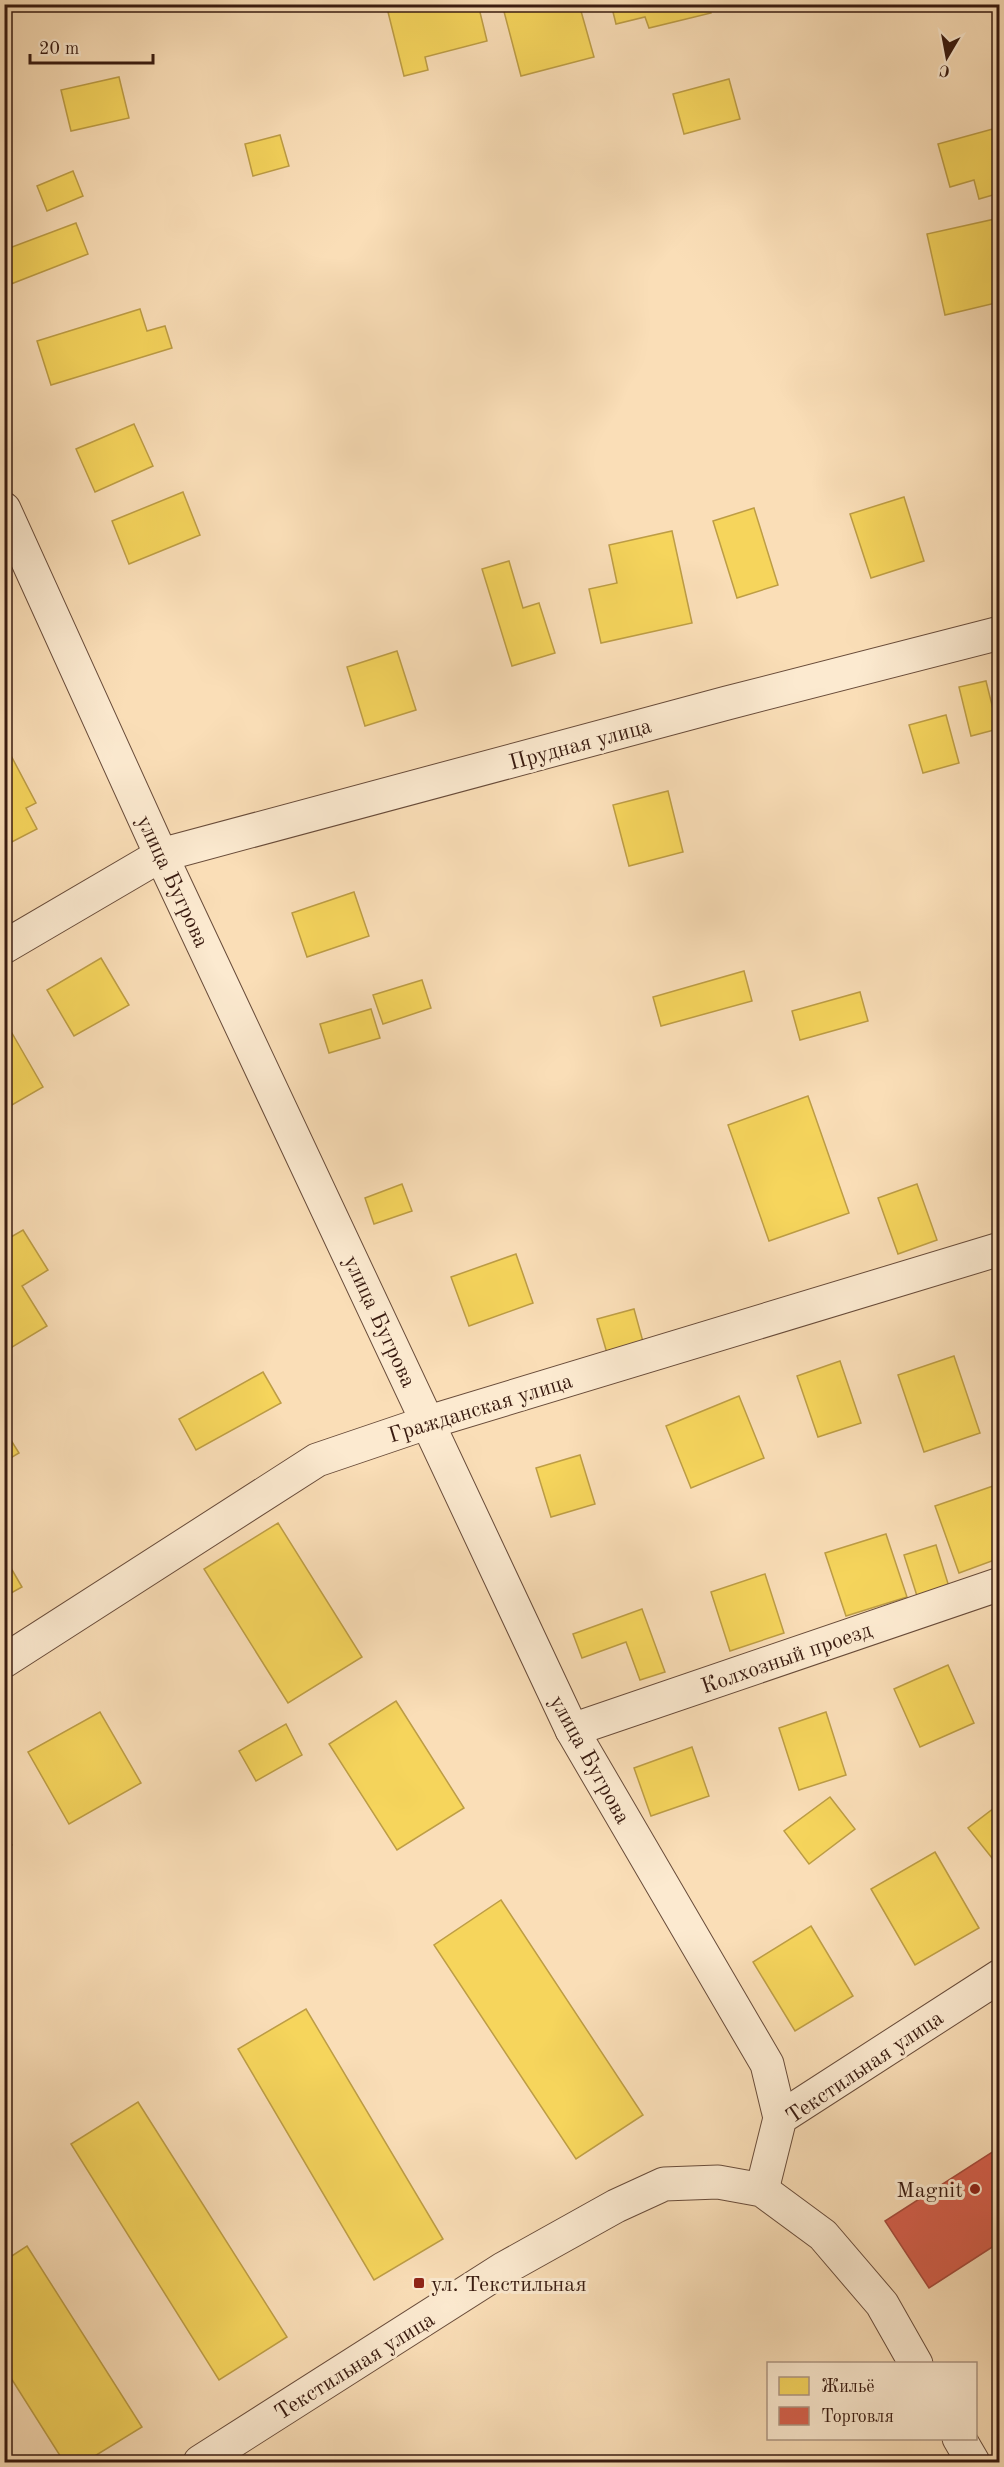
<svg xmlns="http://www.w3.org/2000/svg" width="1004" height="2467" font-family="'Old Standard TT',serif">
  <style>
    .homes { fill: #f6d55c; stroke: #bd9d45; stroke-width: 1.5 }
    .shops { fill: #d6604d; stroke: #a74b3b; stroke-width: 1.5 }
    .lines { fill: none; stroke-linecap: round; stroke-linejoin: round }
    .minor-casing { stroke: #694c3a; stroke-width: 35 }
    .minor { stroke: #fcead0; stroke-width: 33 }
    .poi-dot { fill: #8f2418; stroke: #fcead0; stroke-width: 2 }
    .labels { text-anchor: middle; stroke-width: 6; stroke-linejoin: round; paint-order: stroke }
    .street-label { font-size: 22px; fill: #391b10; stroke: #fcead0 }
    .poi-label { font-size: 22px; fill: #391b10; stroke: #fcead0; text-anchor: end }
  </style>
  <rect width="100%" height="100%" fill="#fadeb7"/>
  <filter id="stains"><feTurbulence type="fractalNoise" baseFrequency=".00333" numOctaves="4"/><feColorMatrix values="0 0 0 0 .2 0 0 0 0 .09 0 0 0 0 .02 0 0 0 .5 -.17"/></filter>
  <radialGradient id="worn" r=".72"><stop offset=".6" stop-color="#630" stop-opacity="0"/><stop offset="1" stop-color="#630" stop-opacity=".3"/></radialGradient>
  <g class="homes">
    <polygon points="402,4 478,4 487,41 425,57 428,70 404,76 387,8"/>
    <polygon points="502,4 579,4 594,57 521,76"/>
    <polygon points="611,4 709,4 711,13 649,28 645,17 616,24"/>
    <polygon points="119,77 129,118 71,131 61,90"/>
    <polygon points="729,79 740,119 684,134 673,94"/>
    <polygon points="1000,127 1000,193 979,199 974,180 950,187 938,144"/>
    <polygon points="280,135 289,166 253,176 245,144"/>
    <polygon points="73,171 83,196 47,211 37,186"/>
    <polygon points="995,219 1000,240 1000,302 945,315 927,234"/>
    <polygon points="76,223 88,254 11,284 4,269 4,250"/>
    <polygon points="140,309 147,331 165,326 172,348 51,385 37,341"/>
    <polygon points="134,424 153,466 95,492 76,449"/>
    <polygon points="183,492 200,535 129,564 112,521"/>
    <polygon points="904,497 924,561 871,578 850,514"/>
    <polygon points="754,508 778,585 737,598 713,521"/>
    <polygon points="672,531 692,623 601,643 589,589 617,583 609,545"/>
    <polygon points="509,561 523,608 539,603 555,653 512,666 482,569"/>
    <polygon points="397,651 416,710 365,726 347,667"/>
    <polygon points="986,681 998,729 971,736 959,687"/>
    <polygon points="946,715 959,763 923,773 909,725"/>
    <polygon points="7,748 36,803 26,808 37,829 4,846 4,750"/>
    <polygon points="668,791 683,852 629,866 613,805"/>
    <polygon points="354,892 369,936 307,957 292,913"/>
    <polygon points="101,958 129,1005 74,1036 47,990"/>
    <polygon points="744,971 752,1001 661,1026 653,997"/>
    <polygon points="422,980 431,1008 383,1024 373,995"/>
    <polygon points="860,992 868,1021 800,1040 792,1011"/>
    <polygon points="371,1009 380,1038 329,1053 320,1024"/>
    <polygon points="5,1021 43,1087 5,1109 4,1107"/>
    <polygon points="808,1096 849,1213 769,1241 728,1125"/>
    <polygon points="402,1184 412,1211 374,1224 365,1198"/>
    <polygon points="917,1184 937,1240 898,1254 878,1198"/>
    <polygon points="23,1230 48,1270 22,1286 47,1326 4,1352 4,1241"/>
    <polygon points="516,1254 533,1303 469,1326 451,1277"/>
    <polygon points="634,1309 645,1349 609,1360 597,1319"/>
    <polygon points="954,1356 980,1433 924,1452 898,1375"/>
    <polygon points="840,1361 861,1423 818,1437 797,1376"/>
    <polygon points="263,1372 281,1403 196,1450 179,1419"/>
    <polygon points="739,1396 764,1458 691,1488 666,1426"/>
    <polygon points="4,1429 19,1453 4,1462"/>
    <polygon points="580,1455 595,1504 551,1517 536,1468"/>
    <polygon points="996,1485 1000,1495 1000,1558 959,1573 935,1506"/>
    <polygon points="278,1523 362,1657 288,1703 204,1569"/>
    <polygon points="886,1534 907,1597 846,1616 825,1553"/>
    <polygon points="936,1545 950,1590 918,1599 904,1555"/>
    <polygon points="4,1556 22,1587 4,1597"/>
    <polygon points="765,1574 784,1633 730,1651 711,1592"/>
    <polygon points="642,1609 665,1672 640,1680 626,1642 582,1658 573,1634"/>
    <polygon points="948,1665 974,1723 920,1747 894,1689"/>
    <polygon points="396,1701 464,1808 397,1850 329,1744"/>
    <polygon points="100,1712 141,1783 69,1824 28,1752"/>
    <polygon points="826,1712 846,1775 799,1790 779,1728"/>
    <polygon points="286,1724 302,1755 256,1781 239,1751"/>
    <polygon points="692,1747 709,1796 651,1816 634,1768"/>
    <polygon points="830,1797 855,1829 809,1864 784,1831"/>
    <polygon points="998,1805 1000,1807 1000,1868 968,1828"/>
    <polygon points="4,1832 12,1845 4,1849"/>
    <polygon points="935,1852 979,1928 915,1965 871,1889"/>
    <polygon points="501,1900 643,2115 576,2159 434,1945"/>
    <polygon points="811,1926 853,1996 795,2031 753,1962"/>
    <polygon points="306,2009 443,2239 374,2280 238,2049"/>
    <polygon points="138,2102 287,2337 219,2380 71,2144"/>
    <polygon points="27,2246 142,2427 85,2462 64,2462 4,2367 4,2261"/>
  </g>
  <polygon class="shops" points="1000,2147 1000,2242 929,2288 885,2221"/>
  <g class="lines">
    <g class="minor-casing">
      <g id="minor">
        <polyline points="4,509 161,855 572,1730 767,2064 780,2118"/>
        <polyline points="4,947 161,855 727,703 1000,633"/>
        <polyline points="4,1661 317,1460 429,1422 1000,1249"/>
        <polyline points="572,1730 1000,1584"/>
        <polyline points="762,2190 780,2118 1000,1976"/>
        <polyline points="959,2438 973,2462"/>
        <polyline points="200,2462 503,2269 616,2206 664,2184 718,2182 762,2190 823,2235 882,2304 916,2364"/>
      </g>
    </g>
    <use href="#minor" class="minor"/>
  </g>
  <g class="poi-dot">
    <circle cx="975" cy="2189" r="6"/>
    <rect x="413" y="2277" width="12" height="12" rx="3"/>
  </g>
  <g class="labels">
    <g class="street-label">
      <text transform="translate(580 743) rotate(-15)" y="8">Прудная улица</text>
      <text transform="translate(174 881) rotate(65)" y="8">улица Бугрова</text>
      <text transform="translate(381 1321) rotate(65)" y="8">улица Бугрова</text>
      <text transform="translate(480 1407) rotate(-17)" y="8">Гражданская улица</text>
      <text transform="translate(786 1657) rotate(-19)" y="8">Колхозный проезд</text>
      <text transform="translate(591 1759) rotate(61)" y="8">улица Бугрова</text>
      <text transform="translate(864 2066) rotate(-34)" y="8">Текстильная улица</text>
      <text transform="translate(354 2365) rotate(-32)" y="8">Текстильная улица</text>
    </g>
    <g class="poi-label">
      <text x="963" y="2197">Magnit</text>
      <text x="431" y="2291" text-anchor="start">ул. Текстильная</text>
    </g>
  </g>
  <rect width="1004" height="2467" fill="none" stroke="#fadeb7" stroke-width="24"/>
  <rect x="6" y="6" width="992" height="2455" fill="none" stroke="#391b10" stroke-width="3"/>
  <rect x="12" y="12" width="980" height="2443" fill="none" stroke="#391b10" stroke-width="1.5"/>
  <rect x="767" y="2362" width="210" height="78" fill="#fcead0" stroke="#ae9783" stroke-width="1.5"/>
  <rect x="779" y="2377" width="30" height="18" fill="#f6d55c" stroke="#ae9783" stroke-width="1.5"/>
  <text x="821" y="2392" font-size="18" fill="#391b10">Жильё</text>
  <rect x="779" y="2407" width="30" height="18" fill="#d6604d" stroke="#ae9783" stroke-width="1.5"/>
  <text x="821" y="2422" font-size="18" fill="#391b10">Торговля</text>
  <g transform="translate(947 57) rotate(190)" stroke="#fcead0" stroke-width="4.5" paint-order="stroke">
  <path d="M0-4.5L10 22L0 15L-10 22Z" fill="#391b10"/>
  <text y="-9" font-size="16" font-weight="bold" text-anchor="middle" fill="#391b10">С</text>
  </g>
  <path d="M30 54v9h123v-9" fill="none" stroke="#391b10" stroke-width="3"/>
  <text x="39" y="54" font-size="18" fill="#391b10" stroke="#fcead0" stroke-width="4.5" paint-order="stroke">20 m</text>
  <rect width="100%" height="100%" filter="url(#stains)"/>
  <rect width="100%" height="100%" fill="url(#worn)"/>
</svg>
